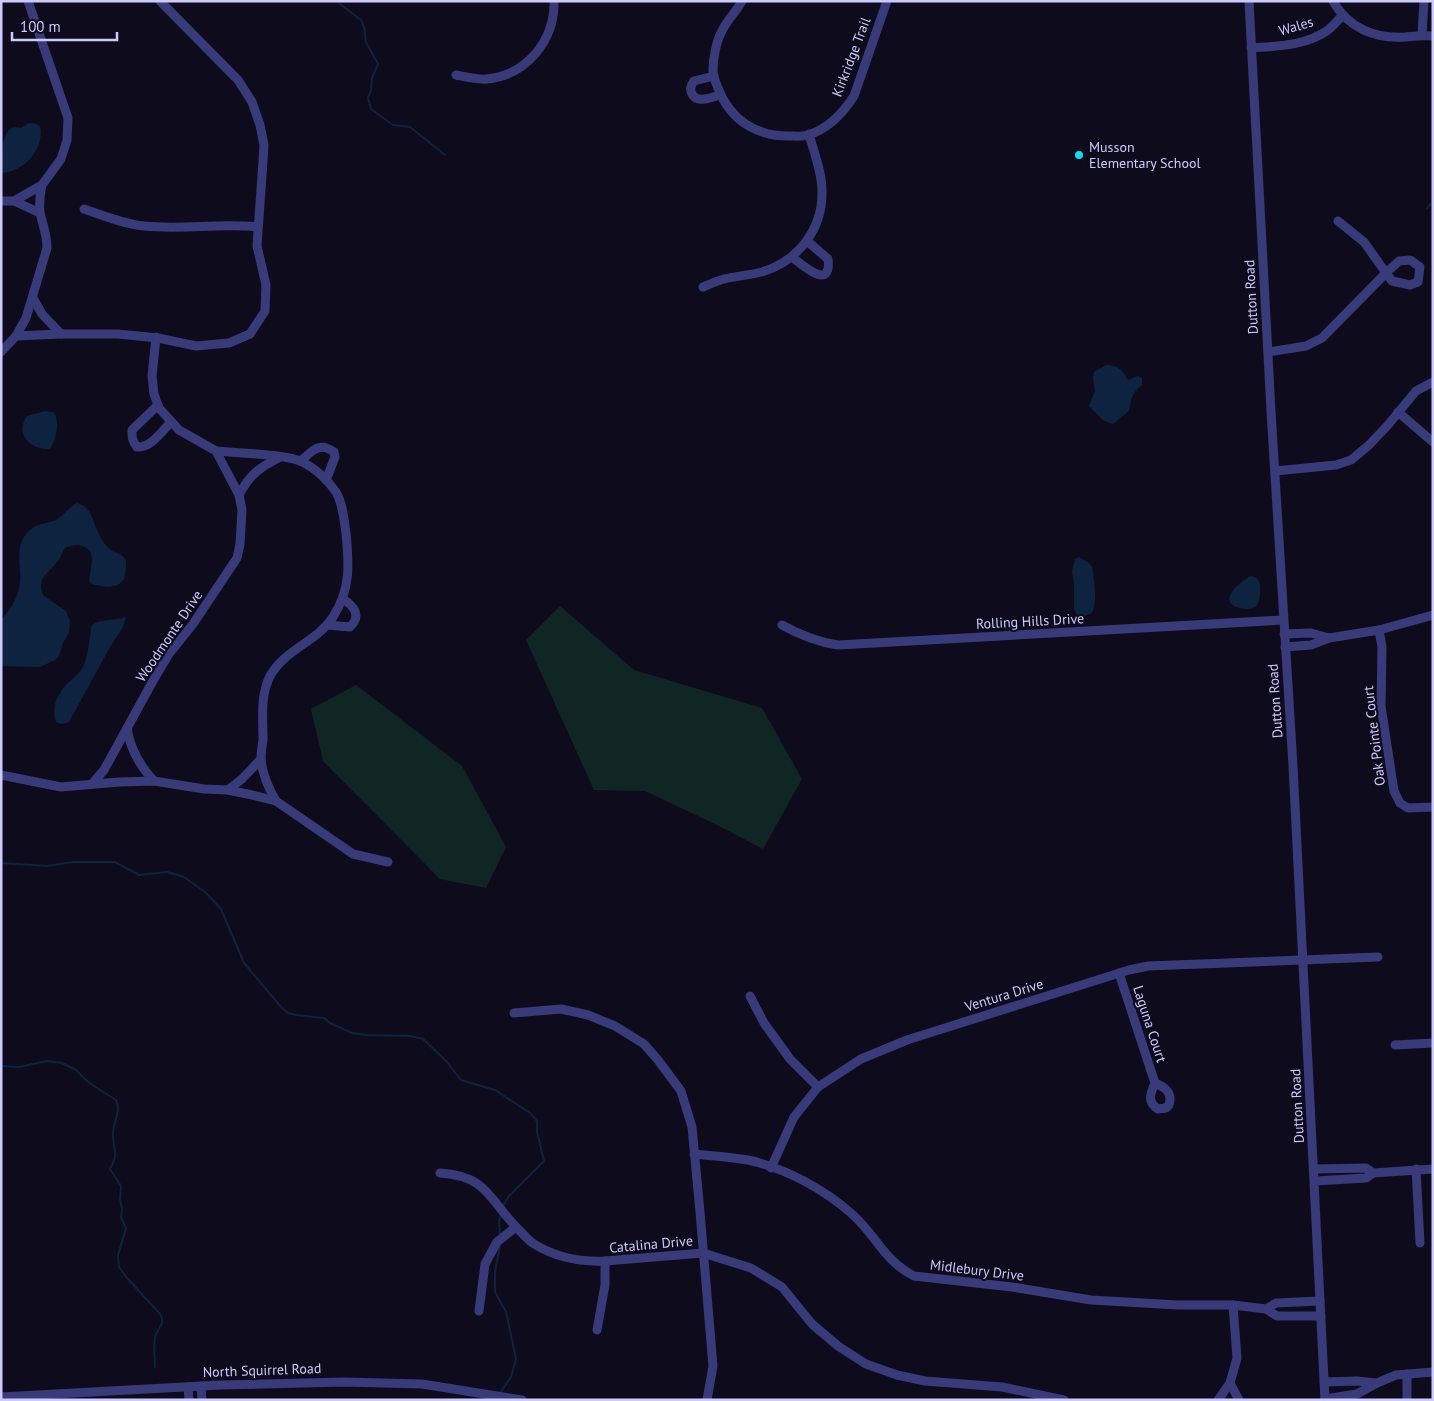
<svg xmlns="http://www.w3.org/2000/svg" width="1434" height="1401" font-family="'PT Sans',sans-serif">
  <style>
    .green { fill: #102624 }
    .water { fill: #0d233f }
    .lines { fill: none; stroke-linecap: round; stroke-linejoin: round }
    .stream { stroke: #0d233f; stroke-width: 2 }
    .minor { stroke: #393a79; stroke-width: 9 }
    .poi-dot { fill: #0adde8; stroke: #0e0c1c; stroke-width: 2 }
    .labels { text-anchor: middle; stroke-width: 4.5; stroke-linejoin: round; paint-order: stroke }
    .street-label { font-size: 14px; fill: #cdcafd; stroke: #0e0c1c }
    .poi-label { font-size: 14px; fill: #cdcafd; stroke: #0e0c1c; text-anchor: start }
  </style>
  <rect width="100%" height="100%" fill="#0e0c1c"/>
  <g class="green">
    <polygon points="560,606 634,670 762,708 802,779 763,849 715,824 645,791 594,790 526,640"/>
    <polygon points="356,685 462,766 506,847 486,888 440,879 323,761 311,709"/>
  </g>
  <g class="water">
    <path d="M29,123H34L40,126C45,149 24,172 1,173C1,158 0,121 21,128Z"/>
    <path d="M1106,365C1117,365 1123,370 1128,380L1138,376L1142,378V385C1132,392 1131,400 1129,411L1113,424L1104,421L1089,406L1095,391L1093,378L1094,372Z"/>
    <path d="M45,411L53,412C61,421 56,439 50,449C31,450 14,435 27,416Z"/>
    <path d="M77,503C92,507 92,520 98,532C101,539 106,547 112,551C116,553 122,554 125,559C127,562 126,569 125,574C122,591 104,587 91,584L89,581L92,561L91,552C84,544 75,544 65,548C62,552 61,558 57,562C48,574 35,579 44,596L66,611L70,621L69,632L63,643L59,656L55,660L40,667L1,666V620C9,611 16,601 19,589C24,569 11,547 30,530C38,523 47,524 56,520C64,515 69,507 77,503Z"/>
    <path d="M1079,557L1089,563L1092,567C1094,579 1098,602 1092,613L1082,617L1077,615L1074,609V584L1072,571L1075,559Z"/>
    <path d="M1251,576C1261,578 1261,586 1260,594C1259,596 1260,599 1259,601C1256,610 1246,610 1239,608C1216,602 1240,581 1251,576Z"/>
    <path d="M126,617L123,627L110,647L69,722L63,724L57,723C51,712 56,696 64,687C70,680 79,675 83,667C89,654 89,638 92,625C103,618 114,621 126,617Z"/>
  </g>
  <g class="lines">
    <g class="stream">
      <polyline points="336,1 361,20 364,27 366,42 378,64 372,78 371,90 368,98 371,109 393,125 410,127 445,155"/>
      <polyline points="1427,208 1433,202"/>
      <polyline points="1,863 47,866 73,862 115,862 139,875 167,872 184,877 205,892 221,909 244,963 282,1008 288,1013 296,1015 324,1018 330,1023 352,1033 367,1035 410,1036 423,1039 447,1062 461,1080 495,1090 530,1113 537,1121 537,1132 544,1161 509,1196 503,1206"/>
      <path d="M1,1066L19,1067L47,1061L62,1063L76,1070L88,1082L116,1100C121,1111 114,1121 113,1132C112,1141 116,1149 115,1157C114,1161 112,1165 110,1169L121,1186L120,1199L122,1209L121,1217L126,1228L118,1255L119,1267L127,1278L160,1314C166,1324 158,1327 155,1337C153,1346 155,1357 155,1367"/>
      <polyline points="500,1235 499,1220 501,1215"/>
      <polyline points="500,1245 495,1272 495,1292 506,1312 516,1359 511,1377 500,1393"/>
    </g>
    <g class="minor">
      <path d="M742,1C736,12 726,21 721,33C716,42 713,60 713,70C713,77 716,83 718,88C730,120 756,136 789,136C795,136 802,137 808,135C828,129 843,113 854,96L887,1"/>
      <polyline points="1249,1 1271,411 1293,766 1325,1400"/>
      <path d="M1333,1C1348,28 1375,39 1405,37C1415,36 1423,35 1433,36"/>
      <polyline points="1422,35 1424,1"/>
      <path d="M1251,48C1277,46 1306,46 1328,30C1333,26 1337,21 1342,16"/>
      <path d="M456,75C466,77 478,80 487,79C527,75 555,40 554,1"/>
      <path d="M714,76L694,81C691,85 689,89 692,94C697,104 712,97 720,95"/>
      <polyline points="1,201 14,201 42,185 61,159 67,140 68,118 28,1"/>
      <polyline points="14,201 40,213"/>
      <path d="M84,209C104,216 124,224 144,226C182,230 220,223 257,227"/>
      <path d="M792,257C802,265 832,292 828,259L807,241"/>
      <polygon points="1410,260 1420,267 1418,282 1410,285 1392,281 1386,273 1399,261"/>
      <path d="M703,287C710,284 717,281 724,279C737,276 750,275 762,272C798,261 823,229 822,191C822,172 814,153 809,134"/>
      <polyline points="33,298 42,314 61,334"/>
      <polyline points="16,336 61,334 118,334 158,338 196,346 229,343 250,334 265,311 266,285 257,246 263,161 264,145 260,125 252,102 238,80 160,1"/>
      <path d="M1,352L16,336L26,318L47,248C47,235 43,225 40,213C39,203 40,194 42,185"/>
      <polyline points="1268,352 1306,346 1322,338 1386,273 1364,242 1338,221"/>
      <path d="M158,405L132,430C132,437 132,441 137,447C151,448 162,431 171,422"/>
      <polyline points="1398,412 1433,442"/>
      <path d="M216,451C235,453 288,454 302,462C315,468 328,480 336,492C343,504 344,520 346,533C349,564 351,589 333,617C317,642 285,649 270,676C260,696 263,718 263,740C262,746 261,752 261,759C262,774 269,789 276,801"/>
      <path d="M301,461C312,451 319,441 334,452L335,457L326,480"/>
      <polyline points="1275,471 1336,465 1351,460 1369,445 1388,425 1416,391 1433,382"/>
      <path d="M239,495C250,474 259,468 280,457"/>
      <path d="M327,625L350,627C362,616 354,606 343,599"/>
      <path d="M782,625C800,635 817,642 838,645L1283,620"/>
      <polyline points="1379,630 1382,647 1381,706 1394,791 1400,803 1408,808 1433,807"/>
      <polyline points="1284,634 1311,633 1329,638"/>
      <polyline points="1285,647 1311,645 1329,638 1379,630 1433,615"/>
      <path d="M127,728C130,749 139,765 154,781"/>
      <polyline points="1,775 61,787 119,782 154,781 204,789 228,790 252,795 276,801 353,854 388,862"/>
      <polyline points="92,784 104,770 154,679 169,654 193,624 237,558 240,544 242,510 239,495 216,451 179,430 159,408 154,394 152,376 156,337"/>
      <polyline points="228,790 242,779 261,759"/>
      <path d="M1119,973L1155,1083C1150,1094 1147,1102 1158,1109L1166,1108L1169,1105C1173,1093 1165,1087 1155,1083"/>
      <polyline points="750,996 764,1023 790,1059 818,1087"/>
      <polyline points="514,1013 561,1009 588,1015 615,1026 644,1044 658,1060 681,1091 692,1127 700,1212 713,1366 707,1400"/>
      <polyline points="1395,1045 1433,1043"/>
      <path d="M694,1154C712,1156 730,1157 748,1160C785,1168 824,1189 852,1214C876,1235 884,1261 914,1276L1012,1287L1091,1300L1178,1305H1233L1266,1309L1277,1316H1321"/>
      <polyline points="771,1168 794,1117 818,1087 861,1059 907,1040 1129,970 1148,966 1378,957"/>
      <polyline points="1314,1169 1366,1168 1373,1173"/>
      <polyline points="1416,1169 1420,1243"/>
      <path d="M440,1173C489,1176 489,1201 520,1231C524,1235 529,1241 534,1244C555,1257 581,1262 605,1261L703,1253L751,1268L782,1287L812,1324L838,1346L866,1364L897,1375L925,1381L1002,1387L1064,1400"/>
      <polyline points="1315,1181 1366,1178 1373,1173 1433,1169"/>
      <polyline points="1266,1309 1276,1303 1320,1301"/>
      <polyline points="479,1311 485,1264 497,1242 516,1227"/>
      <polyline points="597,1330 605,1285 605,1261"/>
      <polyline points="1407,1374 1407,1400"/>
      <polyline points="1324,1382 1357,1381 1376,1383"/>
      <polyline points="1230,1383 1239,1400"/>
      <polyline points="201,1386 202,1400"/>
      <polyline points="188,1387 189,1400"/>
      <polyline points="1,1397 220,1385 344,1382 422,1384 522,1400"/>
      <polyline points="1325,1399 1357,1394 1377,1383 1396,1375 1433,1372"/>
      <polyline points="1218,1400 1230,1383 1237,1358 1233,1305"/>
    </g>
  </g>
  <circle class="poi-dot" cx="1079" cy="155" r="5"/>
  <g class="labels">
    <g class="street-label">
      <text transform="translate(1296 26) rotate(-16)" y="5">Wales</text>
      <text transform="translate(851 57) rotate(-69)" y="5">Kirkridge Trail</text>
      <text transform="translate(1251 297) rotate(-93)" y="5">Dutton Road</text>
      <text transform="translate(1030 621) rotate(-3)" y="5">Rolling Hills Drive</text>
      <text transform="translate(169 636) rotate(-56)" y="5">Woodmonte Drive</text>
      <text transform="translate(1275 701) rotate(-94)" y="5">Dutton Road</text>
      <text transform="translate(1374 736) rotate(-97)" y="5">Oak Pointe Court</text>
      <text transform="translate(1004 995) rotate(-17)" y="5">Ventura Drive</text>
      <text transform="translate(1150 1024) rotate(72)" y="5">Laguna Court</text>
      <text transform="translate(1297 1106) rotate(-93)" y="5">Dutton Road</text>
      <text transform="translate(651 1244) rotate(-5)" y="5">Catalina Drive</text>
      <text transform="translate(977 1270) rotate(7)" y="5">Midlebury Drive</text>
      <text transform="translate(262 1370) rotate(-2)" y="5">North Squirrel Road</text>
    </g>
    <g class="poi-label">
      <text x="1089" y="152">Musson<tspan x="1089" dy="16">Elementary School</tspan></text>
    </g>
  </g>
  <rect width="1434" height="1401" fill="none" stroke="#cdcafd" stroke-width="5"/>
  <path d="M12 32v8h105v-8" fill="none" stroke="#cdcafd" stroke-width="2.5"/>
  <text x="20" y="32" font-size="15" fill="#cdcafd" stroke="#0e0c1c" stroke-width="4" paint-order="stroke">100 m</text>
</svg>
